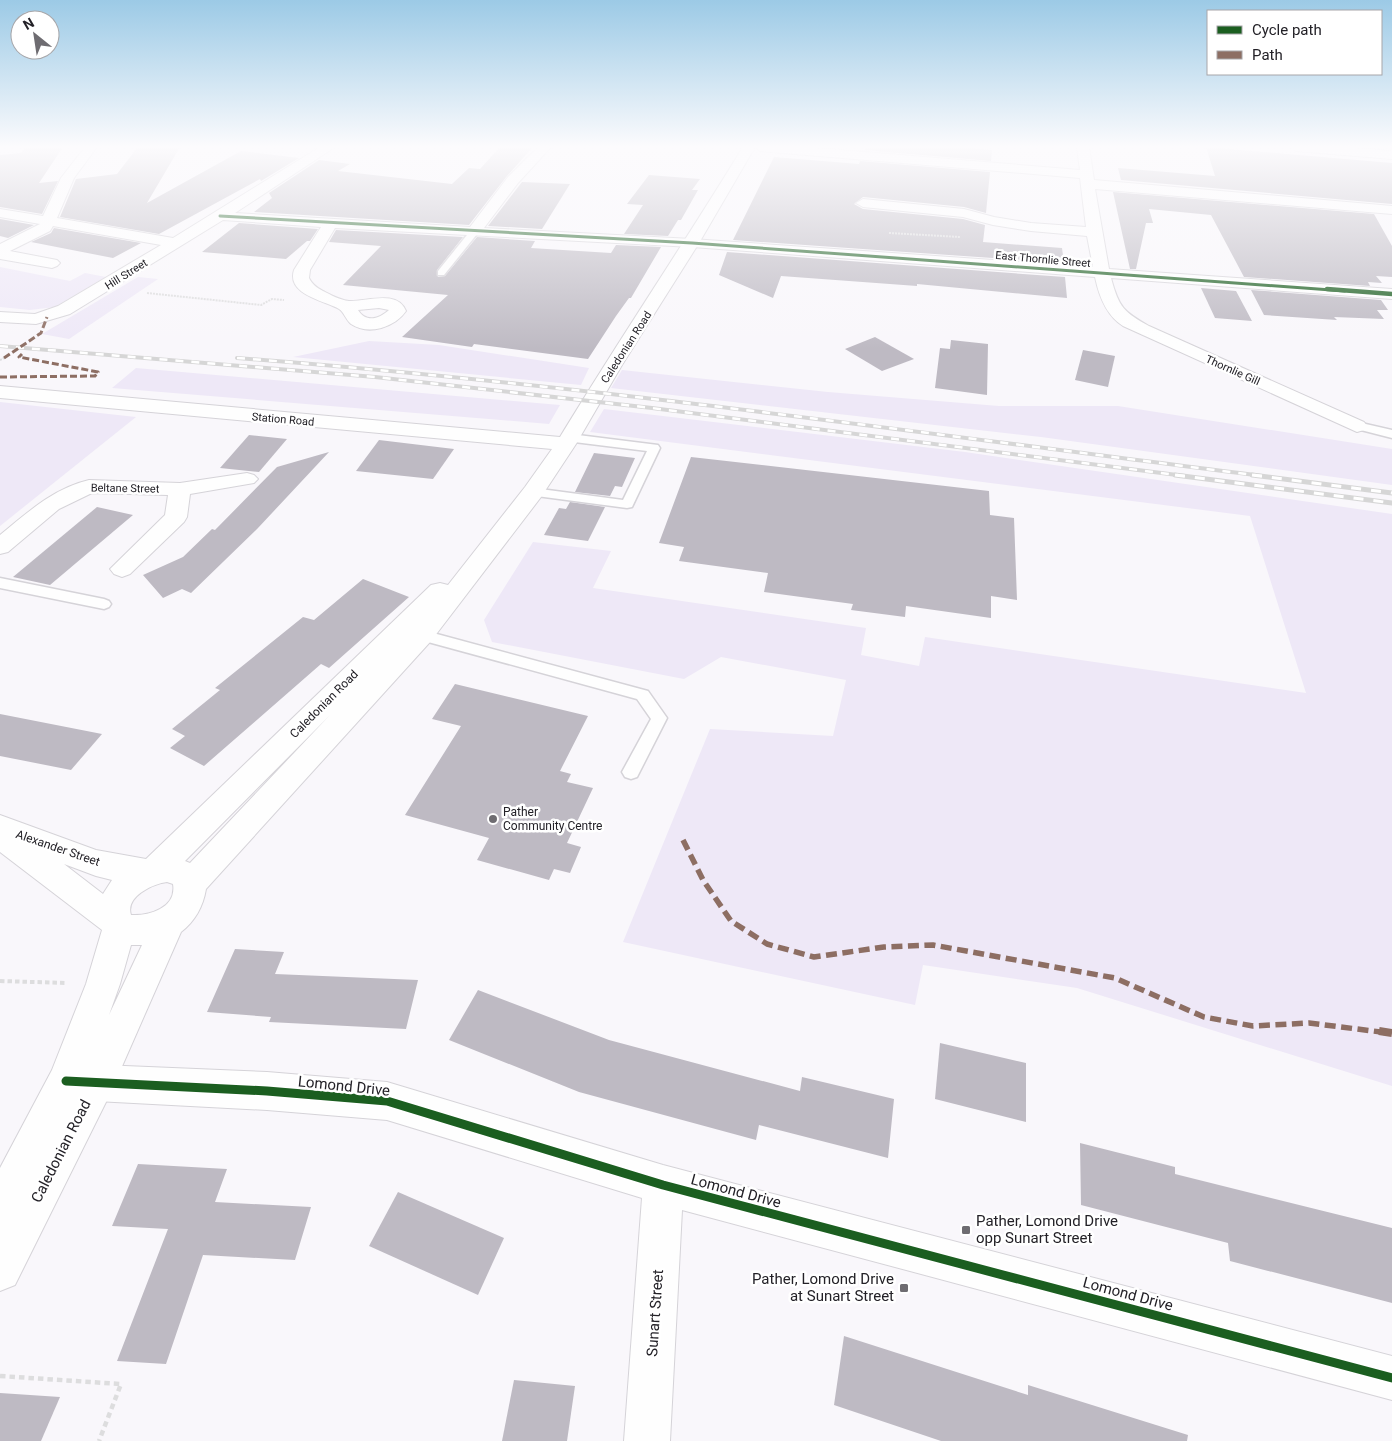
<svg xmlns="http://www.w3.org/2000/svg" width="1392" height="1441" font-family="Roboto,sans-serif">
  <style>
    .green { fill: #eee8f7 }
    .building { fill: #bebac3 }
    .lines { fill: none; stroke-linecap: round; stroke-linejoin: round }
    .lane-casing { stroke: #d5d3d8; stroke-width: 3 }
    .street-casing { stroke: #d5d3d8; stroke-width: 2 }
    .secondary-casing { stroke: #d5d3d8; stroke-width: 2 }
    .path-far2 { stroke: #ddddde; stroke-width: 2; stroke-dasharray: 2 1; stroke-linecap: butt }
    .path-far1 { stroke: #ddddde; stroke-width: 4; stroke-dasharray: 4.5 3; stroke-linecap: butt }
    .path { stroke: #ddddde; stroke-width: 4.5; stroke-dasharray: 5.5 4; stroke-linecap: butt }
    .lane { fill: #fefefe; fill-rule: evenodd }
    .street { fill: #fefefe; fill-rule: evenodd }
    .secondary { fill: #fefefe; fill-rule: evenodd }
    .rail-far1-casing { stroke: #d6d6d6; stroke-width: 4 }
    .rail-casing { stroke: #d6d6d6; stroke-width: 5 }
    .rail-far1 { stroke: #fff; stroke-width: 2.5; stroke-dasharray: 8; stroke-linecap: butt }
    .rail { stroke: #fff; stroke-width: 3; stroke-dasharray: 10; stroke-linecap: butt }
    .quiet-far2 { stroke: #8d6e63; stroke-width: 3; stroke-dasharray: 7 3; stroke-linecap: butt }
    .quiet-far1 { stroke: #8d6e63; stroke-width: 5.5; stroke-dasharray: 11 5.5; stroke-linecap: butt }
    .quiet { stroke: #8d6e63; stroke-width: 8; stroke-dasharray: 15 8; stroke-linecap: butt }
    .cycleway-far2-casing { stroke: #fff; stroke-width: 5 }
    .cycleway-far1-casing { stroke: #fff; stroke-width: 6 }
    .cycleway-casing { stroke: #fff; stroke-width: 12 }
    .cycleway-far2 { stroke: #1b5e20; stroke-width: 3 }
    .cycleway-far1 { stroke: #1b5e20; stroke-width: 4.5 }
    .cycleway { stroke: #1b5e20; stroke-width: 9 }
    .poi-dot { fill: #6e6c71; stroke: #fff; stroke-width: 2 }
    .labels { text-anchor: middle; stroke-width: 5; stroke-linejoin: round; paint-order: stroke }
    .far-street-label { font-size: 11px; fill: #232127; stroke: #fff }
    .street-label { font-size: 12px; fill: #232127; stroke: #fff }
    .poi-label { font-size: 12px; fill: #232127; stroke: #fff; text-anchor: start }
    .near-street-label { font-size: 15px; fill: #232127; stroke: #fff }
    .near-poi-label { font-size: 15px; fill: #232127; stroke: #fff; text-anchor: start }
  </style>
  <rect width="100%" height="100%" fill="#f9f7fb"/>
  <g class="green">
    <polygon points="0,267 70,281 85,273 106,277 55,307 30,310 0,307"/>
    <polygon points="138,277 158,279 69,339 42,334"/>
    <polygon points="369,341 439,345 589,368 581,385 293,357"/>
    <polygon points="136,368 560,405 549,424 112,388"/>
    <polygon points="622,370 828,392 999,406 1118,406 1392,449 1392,485 1041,437 611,388"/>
    <polygon points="0,402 136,417 0,526"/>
    <polygon points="604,409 965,452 1392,514 1392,1086 1077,988 923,965 915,1005 623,942 710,729 833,736 846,680 721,657 684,679 492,642 484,620 533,542 611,551 593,588 866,628 861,655 919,666 925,637 1306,693 1250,516 590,432"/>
  </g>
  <g class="building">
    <polygon points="63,147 39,183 58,181 42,214 0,207 0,155 21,153 25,148"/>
    <polygon points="144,147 180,147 147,203 241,151 299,158 261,181 260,179 159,234 60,217 76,179 117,174 137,148"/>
    <polygon points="500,147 533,147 507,176 469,225 254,212 272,198 269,193 319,160 350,164 338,171 452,184 469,168 480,169"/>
    <polygon points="866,147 952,147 992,150 991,161 864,150"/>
    <polygon points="1206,147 1392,163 1392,204 1121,180 1118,168 1215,176"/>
    <polygon points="774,157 859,164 860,161 990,172 986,213 964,207 863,197 854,204 863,209 963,219 985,225 983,242 1062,248 1064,263 733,240"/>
    <polygon points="649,175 700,179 692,190 698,190 681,220 678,220 668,236 624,234 643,205 627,204"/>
    <polygon points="522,182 570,184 542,229 488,226"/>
    <polygon points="1113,192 1374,214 1392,246 1392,277 1376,276 1382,283 1368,282 1370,286 1244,277 1211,215 1149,209 1153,223 1146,223 1136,269 1130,269"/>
    <polygon points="0,219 34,225 8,238 0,236"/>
    <polygon points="239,223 318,229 310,241 307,241 286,259 202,252"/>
    <polygon points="54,228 141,243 113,258 31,242 51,233"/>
    <polygon points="336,230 463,237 437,270 438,277 445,276 477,237 535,241 531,248 611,253 616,245 661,247 631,298 629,298 616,316 588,359 474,344 472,347 402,337 448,295 343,285 381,246 329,242"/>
    <polygon points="727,252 1065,277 1067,298 917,284 917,286 781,276 773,298 719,275"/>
    <polygon points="1201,288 1236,291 1252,321 1215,318"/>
    <polygon points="1251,290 1381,300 1388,310 1377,310 1384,319 1334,317 1337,320 1264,315"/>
    <polygon points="875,337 914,359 882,371 845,349"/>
    <polygon points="951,340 988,344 987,395 935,388 940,348 950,349"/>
    <polygon points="1083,350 1115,356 1108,387 1075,380"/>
    <polygon points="249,435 287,439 259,472 220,468"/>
    <polygon points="379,440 454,449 433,479 356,471"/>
    <polygon points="329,452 258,528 191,593 182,589 163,598 143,575 183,557 212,529 215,530 277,467"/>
    <polygon points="594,453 635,458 622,487 615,486 610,496 575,492"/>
    <polygon points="691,457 989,491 990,515 1014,518 1017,600 991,596 991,618 906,606 905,617 851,610 853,604 764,592 768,573 679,561 684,547 659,543"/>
    <polygon points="570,502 605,507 588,541 544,535 559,508 566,509"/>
    <polygon points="97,507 133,515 50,585 13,577"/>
    <polygon points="363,579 409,597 329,668 321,664 204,766 170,748 185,736 172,729 220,690 215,688 303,617 314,620"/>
    <polygon points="455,684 588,716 560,771 571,774 567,782 593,788 567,843 581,847 570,873 554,869 549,880 477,860 489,838 405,815 461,726 432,719"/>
    <polygon points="0,714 102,734 71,770 0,756"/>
    <polygon points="235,949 284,952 275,974 418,980 406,1029 269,1022 271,1017 207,1012"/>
    <polygon points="478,990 609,1040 800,1091 802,1077 894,1099 888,1158 759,1125 756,1140 579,1092 449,1040"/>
    <polygon points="940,1043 1026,1063 1026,1122 935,1099"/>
    <polygon points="1080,1143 1175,1167 1175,1174 1392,1228 1392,1303 1230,1261 1228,1243 1081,1205"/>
    <polygon points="138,1164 227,1169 215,1202 311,1207 295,1260 203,1255 166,1364 117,1361 168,1229 112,1226"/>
    <polygon points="398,1192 504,1238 478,1295 369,1246"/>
    <polygon points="844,1336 1028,1395 1028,1385 1188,1435 1187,1441 941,1441 834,1405"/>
    <polygon points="514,1380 575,1386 567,1441 502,1441"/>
    <polygon points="0,1393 60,1397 41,1441 0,1441"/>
  </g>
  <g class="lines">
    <g class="lane-casing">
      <g id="lane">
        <polygon points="474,229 477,230 477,234 444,275 438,275 438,271 471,230"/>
        <polygon points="1357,422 1392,430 1392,438 1353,428 1351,426 1353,424"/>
        <polygon points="570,434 658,445 660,448 632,507 627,508 529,495 527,492 533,488 623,500 647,451 566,441 564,438 566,435"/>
        <polygon points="0,578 104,599 109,601 111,604 109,607 104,609 0,588"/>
        <polygon points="422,630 648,691 667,718 637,777 631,779 625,777 622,772 651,719 637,699 417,639 415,635 417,631"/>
      </g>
    </g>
    <g class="street-casing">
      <g id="street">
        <path d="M85,147H97L74,178L57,218L173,238L320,147H335L235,213L470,227L508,177L538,147H551L518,183L484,228L692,239L1093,267L1087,236L1031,231L993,225L963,217L863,207L856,203L863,199L964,209L994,217L1031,223L1086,227L1080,178L760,151L754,147H804L1080,170L1077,147H1089L1094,180L1392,206V214L1095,189L1109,269L1392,289V299L1111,278C1119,308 1124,312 1149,326L1364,422L1367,426L1364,430L1357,432L1123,326C1106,315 1099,296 1095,277L692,247L335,228L310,270L309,278C312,284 317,288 323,291C331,295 340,300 349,301C366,302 397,289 406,311C395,327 369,336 351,324C346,320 344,312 339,309C326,301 286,295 294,270L321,227L223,220L70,314L36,324L0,322V312L35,314L58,306L161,245L53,226L50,231L10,251L57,260L60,263L57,266L52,268L0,259V244L40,224L0,217V209L43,216L61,178ZM379,308L389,310C379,319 366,323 358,310Z"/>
        <polygon points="1290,147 1341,147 1392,151 1392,159 1296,151"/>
        <path d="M247,473L254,475L258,479L254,483L190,494L187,517L184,522L130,574L122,577L114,574L110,569L165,515L168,495L92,493L59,509L8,552L0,554V535C27,513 54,488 89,480L180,483Z"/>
        <polygon points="77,1064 267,1072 387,1082 663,1165 1392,1356 1392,1400 682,1210 670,1441 624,1441 642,1198 387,1120 267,1110 77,1100 64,1095 59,1082 64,1069"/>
      </g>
    </g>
    <g class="secondary-casing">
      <path id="secondary" d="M743,147H755L699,243L622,365L576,444L541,497L431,641L206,889C203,907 195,921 181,932L109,1096L15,1285L0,1291V1168L52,1070L86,984L102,930L0,852V815L96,850L146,859L431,585L440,583L448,585L525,487L552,449L0,398V386L560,437C619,340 683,245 743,147ZM330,715L190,863L185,861ZM64,864L96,876L112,880L103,894ZM167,882L173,884C177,908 149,916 131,915C125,897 152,884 167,882ZM131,945H142L109,1015L120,984Z"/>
    </g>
    <g class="path-far2">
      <polyline points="889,233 960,237"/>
      <polyline points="147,293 261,305 272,299 284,300"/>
      <polyline points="0,360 4,358"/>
    </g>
    <polyline class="path-far1" points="0,981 67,983"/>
    <polyline class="path" points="0,1376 121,1384 99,1441"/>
    <use href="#lane" class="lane"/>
    <use href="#street" class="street"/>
    <use href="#secondary" class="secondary"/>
    <g class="rail-far1-casing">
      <g id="rail-far1">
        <polyline points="0,346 375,377 652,408 1185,476"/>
        <path d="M237,358C580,384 921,433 1262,476"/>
      </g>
    </g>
    <g class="rail-casing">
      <g id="rail">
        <polyline points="1175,475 1392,503"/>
        <polyline points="1252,475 1392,493"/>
      </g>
    </g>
    <use href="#rail-far1" class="rail-far1"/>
    <use href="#rail" class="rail"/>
    <g class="quiet-far2">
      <polyline points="4,358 41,333 47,317"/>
      <polyline points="0,377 95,376 98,372 19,357 22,354"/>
    </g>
    <polyline class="quiet-far1" points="683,840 703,880 731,921 767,944 814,957 884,947 933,945 1115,978 1204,1017 1253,1026 1309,1023 1389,1033"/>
    <polyline class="quiet" points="1379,1031 1392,1033"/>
    <g class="cycleway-far2-casing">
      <polyline id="cycleway-far2" points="220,216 692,243 1345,291"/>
    </g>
    <g class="cycleway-far1-casing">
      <polyline id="cycleway-far1" points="1327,289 1392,294"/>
    </g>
    <g class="cycleway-casing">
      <polyline id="cycleway" points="66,1081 267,1091 387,1101 663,1185 1392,1378"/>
    </g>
    <use href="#cycleway-far2" class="cycleway-far2"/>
    <use href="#cycleway-far1" class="cycleway-far1"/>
    <use href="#cycleway" class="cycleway"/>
  </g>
  <linearGradient id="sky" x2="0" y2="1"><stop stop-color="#9ccae6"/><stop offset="0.42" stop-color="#fcfbfd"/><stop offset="1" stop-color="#fcfbfd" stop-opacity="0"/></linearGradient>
  <rect width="1392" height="349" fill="url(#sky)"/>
  <g class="poi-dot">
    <circle cx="493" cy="819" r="5"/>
    <rect x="961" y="1225" width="10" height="10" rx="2.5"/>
    <rect x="899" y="1283" width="10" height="10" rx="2.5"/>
  </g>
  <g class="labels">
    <g class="far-street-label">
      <text transform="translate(1043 259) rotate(5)" y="4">East Thornlie Street</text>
      <text transform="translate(126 274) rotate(-32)" y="4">Hill Street</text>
      <text transform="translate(626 347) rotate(-57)" y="4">Caledonian Road</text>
      <text transform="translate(1233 370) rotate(24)" y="4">Thornlie Gill</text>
      <text transform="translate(283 419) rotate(5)" y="4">Station Road</text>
      <text transform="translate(125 488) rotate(1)" y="4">Beltane Street</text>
    </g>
    <g class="street-label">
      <text transform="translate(324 704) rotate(-45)" y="4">Caledonian Road</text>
      <text transform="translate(58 848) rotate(19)" y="4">Alexander Street</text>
    </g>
    <g class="poi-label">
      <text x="503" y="816">Pather<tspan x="503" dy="14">Community Centre</tspan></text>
    </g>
    <g class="near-street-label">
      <text transform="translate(344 1086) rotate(6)" y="5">Lomond Drive</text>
      <text transform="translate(61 1151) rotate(-63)" y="5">Caledonian Road</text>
      <text transform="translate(736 1191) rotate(15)" y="5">Lomond Drive</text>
      <text transform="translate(1128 1294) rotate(15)" y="5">Lomond Drive</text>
      <text transform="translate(655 1313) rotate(-86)" y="5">Sunart Street</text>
    </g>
    <g class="near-poi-label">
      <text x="976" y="1226">Pather, Lomond Drive<tspan x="976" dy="17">opp Sunart Street</tspan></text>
      <text x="894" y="1284" text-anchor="end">Pather, Lomond Drive<tspan x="894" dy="17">at Sunart Street</tspan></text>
    </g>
  </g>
  <rect x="1207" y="10" width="175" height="65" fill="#ffffff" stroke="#a7a6a9"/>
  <rect x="1217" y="26" width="25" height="8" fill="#1b5e20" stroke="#a7a6a9"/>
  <text x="1252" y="35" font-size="15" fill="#232127">Cycle path</text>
  <rect x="1217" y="51" width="25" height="8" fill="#8d6e63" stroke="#a7a6a9"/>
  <text x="1252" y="60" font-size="15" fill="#232127">Path</text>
  <g transform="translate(35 35) rotate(330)"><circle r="24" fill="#ffffff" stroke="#a7a6a9"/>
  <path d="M0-4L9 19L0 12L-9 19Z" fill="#6e6c71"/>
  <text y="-8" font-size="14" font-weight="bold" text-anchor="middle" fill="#232127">N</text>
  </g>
</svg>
